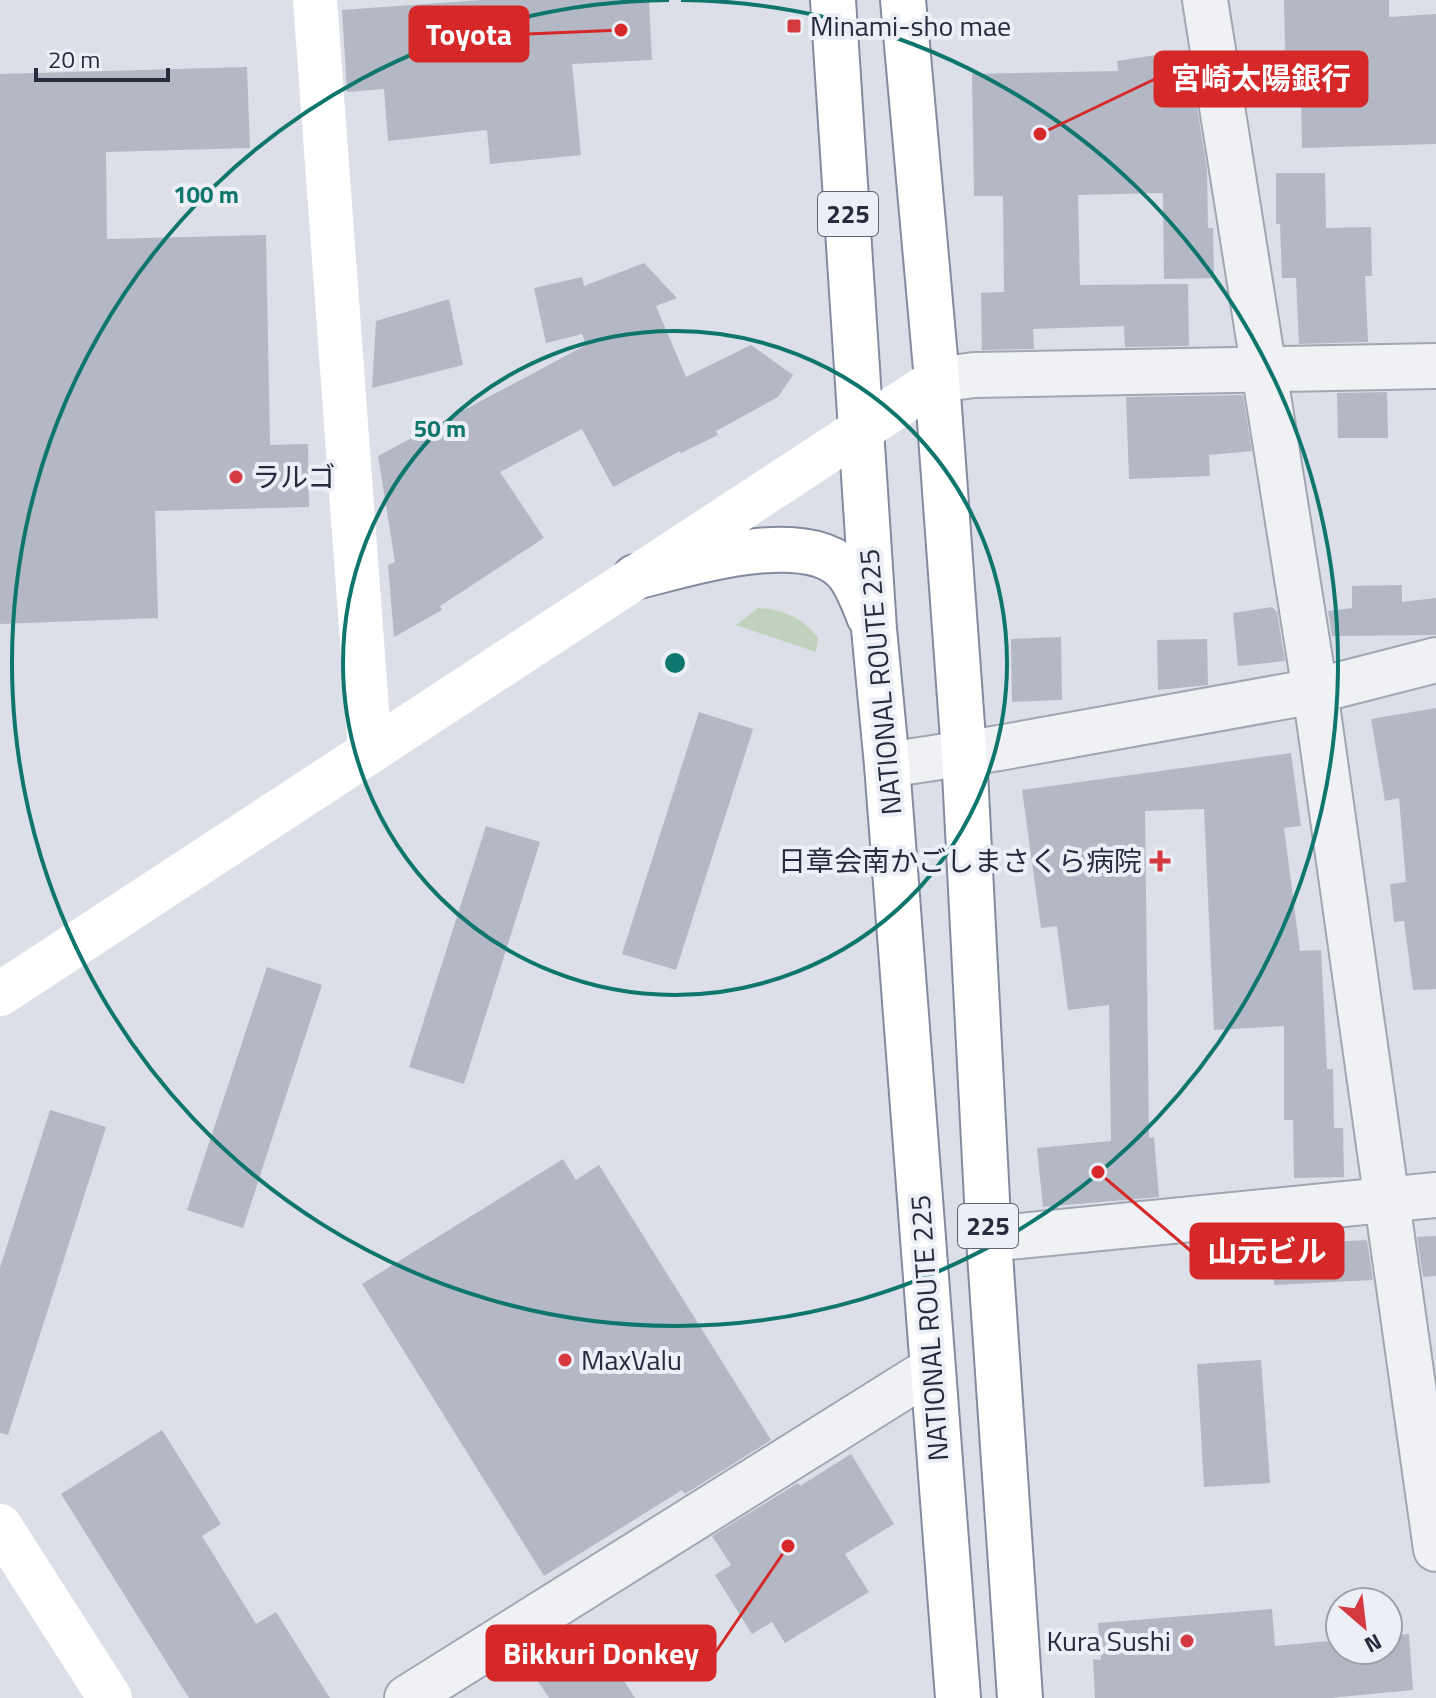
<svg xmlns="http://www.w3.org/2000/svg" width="1436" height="1698" font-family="'Titillium Web','Noto Sans JP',sans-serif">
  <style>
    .green { fill: #c0d2bd }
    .building { fill: #b3b8c4 }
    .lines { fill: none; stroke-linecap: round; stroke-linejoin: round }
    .street-casing { stroke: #a1a6b1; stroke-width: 48 }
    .highway-casing { stroke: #838b9f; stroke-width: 48 }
    .street { stroke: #eff1f5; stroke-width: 44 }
    .secondary { stroke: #fff; stroke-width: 44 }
    .highway { stroke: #fff; stroke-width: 44 }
    .ring { fill: none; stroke: #0f766e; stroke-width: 4 }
    .poi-dot { fill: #d43941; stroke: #eceff5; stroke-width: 3 }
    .labels { text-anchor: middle; stroke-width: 8; stroke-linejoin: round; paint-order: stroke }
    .shield { fill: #eceff5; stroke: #616675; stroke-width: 2 }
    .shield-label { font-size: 26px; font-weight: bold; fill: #252c3e }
    .poi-label { font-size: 28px; fill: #252c3e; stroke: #eceff5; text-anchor: start }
    .street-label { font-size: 28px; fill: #252c3e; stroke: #eceff5 }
    .centre { fill: #0f766e; stroke: #eceff5; stroke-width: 4 }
    .ring-label { font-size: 24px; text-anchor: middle; font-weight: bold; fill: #0f766e; stroke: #eceff5; stroke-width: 8; stroke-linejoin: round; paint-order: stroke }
    .leader { fill: none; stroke: #d62828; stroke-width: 3 }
    .callout-dot { fill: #d62828; stroke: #eceff5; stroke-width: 3 }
    .callout { fill: #d62828; stroke: #d62828; stroke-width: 3 }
    .callout-label { font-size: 30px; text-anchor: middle; font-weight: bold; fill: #fff }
  </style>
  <rect width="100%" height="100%" fill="#dcdfe7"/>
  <path class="green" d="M758,608C783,609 803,618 818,638L816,652L736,625Z"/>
  <g class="building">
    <polygon points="481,0 649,0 652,60 572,64 581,155 490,164 487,130 388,141 384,89 347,92 342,10"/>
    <polygon points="1284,0 1389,0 1389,17 1436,14 1436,144 1302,148 1301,90 1286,91"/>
    <polygon points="1188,50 1207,170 1208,228 1213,228 1214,278 1164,279 1163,193 1078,195 1080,285 1188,284 1189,346 1125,347 1124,326 1033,329 1034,349 982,350 981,293 1004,292 1003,196 974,196 972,74 1118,71 1117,61"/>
    <polygon points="247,67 250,148 106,152 107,239 266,235 270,445 308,444 309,507 155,511 158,618 0,624 0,74"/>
    <polygon points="1276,173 1325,173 1326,228 1371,227 1372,276 1365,276 1368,342 1299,344 1296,278 1282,278 1280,224 1276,224"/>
    <polygon points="644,263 677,298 656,306 686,377 751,345 793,375 778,397 716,431 718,435 681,453 680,451 613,487 582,429 500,472 544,538 440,606 442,610 394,637 388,565 395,562 378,456 586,345 582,334 546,343 534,288 582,277 584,286"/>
    <polygon points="449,299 463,365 372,388 376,321"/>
    <polygon points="1387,392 1388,438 1338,438 1337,393"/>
    <polygon points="1243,395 1252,451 1209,455 1210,476 1129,479 1126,397"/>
    <polygon points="1402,585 1402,602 1436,598 1436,635 1332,636 1328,611 1352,608 1352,586"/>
    <polygon points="1272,607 1277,612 1285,661 1238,666 1233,613"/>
    <polygon points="1061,637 1062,700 1012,702 1011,639"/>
    <polygon points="1207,639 1208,685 1158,690 1157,640"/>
    <polygon points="1436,708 1436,989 1413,990 1404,921 1394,922 1390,884 1406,882 1399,798 1385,801 1371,719"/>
    <polygon points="699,712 753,729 676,970 622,954"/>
    <polygon points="1291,753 1301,826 1284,828 1300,951 1321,950 1327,1069 1333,1069 1334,1128 1343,1128 1344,1177 1294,1178 1293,1120 1284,1120 1284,1026 1214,1030 1204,809 1145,811 1149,1138 1154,1137 1159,1197 1043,1207 1037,1148 1111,1141 1109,1005 1068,1010 1057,926 1041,928 1022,790"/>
    <polygon points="486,826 540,842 464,1084 409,1067"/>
    <polygon points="267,967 322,985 243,1228 187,1210"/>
    <polygon points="50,1110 106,1127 8,1435 0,1433 0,1268"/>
    <polygon points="563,1159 576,1180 599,1165 771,1440 685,1494 682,1490 544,1576 362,1284"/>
    <polygon points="1436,1236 1436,1276 1423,1277 1417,1237"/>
    <polygon points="1367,1240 1373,1280 1274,1285 1272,1245"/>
    <polygon points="1261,1360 1270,1483 1204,1487 1197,1364"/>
    <polygon points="162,1430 221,1524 202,1536 256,1624 276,1612 330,1698 189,1698 61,1494"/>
    <polygon points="851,1454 894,1524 845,1554 869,1592 785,1643 772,1622 752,1634 715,1575 731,1565 712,1536 798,1483 800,1486"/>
    <polygon points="1272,1609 1275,1646 1340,1640 1340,1650 1388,1650 1388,1636 1409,1634 1413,1690 1330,1698 1095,1698 1093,1659 1101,1660 1098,1623"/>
    <polygon points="590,1628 635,1698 549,1698 529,1668"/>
  </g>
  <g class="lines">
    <g class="street-casing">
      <g id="street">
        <polyline points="1205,0 1315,691 1436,1549"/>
        <polyline points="937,380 974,375 1436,366"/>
        <polyline points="887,765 999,748 1315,691 1436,660"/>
        <polyline points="989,1239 1436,1195"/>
        <polyline points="407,1698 932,1369"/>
      </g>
    </g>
    <g class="highway-casing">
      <g id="highway">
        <polyline points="833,0 874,629 887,765 958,1698"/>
        <polyline points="903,0 937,380 964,753 989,1239 1020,1698"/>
        <path d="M635,577C685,565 808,525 847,572C857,584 863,601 869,616"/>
      </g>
    </g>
    <use href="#street" class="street"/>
    <g class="secondary">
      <polyline points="315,0 370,751"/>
      <polyline points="0,994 937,380"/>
      <polyline points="0,1526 110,1698"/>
    </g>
    <use href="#highway" class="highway"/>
  </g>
  <g class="ring">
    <circle cx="675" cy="663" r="332"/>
    <path d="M681 0A663 663 0 1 1 669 0"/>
  </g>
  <g class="poi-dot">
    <rect x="786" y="18" width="16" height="16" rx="4"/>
    <circle cx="236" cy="477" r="8"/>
    <path d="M1156 849h8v8h8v8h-8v8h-8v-8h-8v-8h8z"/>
    <circle cx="565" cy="1360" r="8"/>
    <circle cx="1187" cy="1641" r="8"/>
  </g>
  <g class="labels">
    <g class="shield">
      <rect x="818" y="192" width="60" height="44" rx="6"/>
      <rect x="958" y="1204" width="60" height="44" rx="6"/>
    </g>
    <g class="shield-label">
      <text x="848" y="223">225</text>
      <text x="988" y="1235">225</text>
    </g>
    <g class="poi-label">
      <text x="810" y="36">Minami-sho mae</text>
      <text x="252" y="487">ラルゴ</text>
      <text x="1142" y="871" text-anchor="end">日章会南かごしまさくら病院</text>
      <text x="581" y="1370">MaxValu</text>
      <text x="1171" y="1651" text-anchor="end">Kura Sushi</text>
    </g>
    <g class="street-label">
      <text transform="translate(880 682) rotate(-95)" y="10">NATIONAL ROUTE 225</text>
      <text transform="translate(929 1328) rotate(-94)" y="10">NATIONAL ROUTE 225</text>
    </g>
  </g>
  <circle cx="675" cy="663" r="12" class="centre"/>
  <g class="ring-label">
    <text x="206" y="203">100 m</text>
    <text x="440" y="437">50 m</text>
  </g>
  <path class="leader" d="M621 30L528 34M1040 134L1155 79M1098 1172L1191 1251M788 1546L715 1653"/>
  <g class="callout-dot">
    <circle cx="621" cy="30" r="8"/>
    <circle cx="1040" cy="134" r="8"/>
    <circle cx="1098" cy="1172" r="8"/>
    <circle cx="788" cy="1546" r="8"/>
  </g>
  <g class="callout">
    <rect x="410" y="7" width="118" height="54" rx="8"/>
    <rect x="1155" y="52" width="212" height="54" rx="8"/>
    <rect x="1191" y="1224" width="152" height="54" rx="8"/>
    <rect x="487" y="1626" width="228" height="54" rx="8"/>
  </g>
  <g class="callout-label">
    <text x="469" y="45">Toyota</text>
    <text x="1261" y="89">宮崎太陽銀行</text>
    <text x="1267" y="1262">山元ビル</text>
    <text x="601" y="1664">Bikkuri Donkey</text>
  </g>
  <g transform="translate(1364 1626) rotate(152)"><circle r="38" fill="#eceff5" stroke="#9ca1ac" stroke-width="2"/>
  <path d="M0-6L14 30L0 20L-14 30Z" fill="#d43941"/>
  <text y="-12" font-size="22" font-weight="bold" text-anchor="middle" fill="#252c3e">N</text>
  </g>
  <path d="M36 68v12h132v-12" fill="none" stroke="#252c3e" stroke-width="4"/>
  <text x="48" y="68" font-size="24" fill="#252c3e" stroke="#eceff5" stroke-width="6" paint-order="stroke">20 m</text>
</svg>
